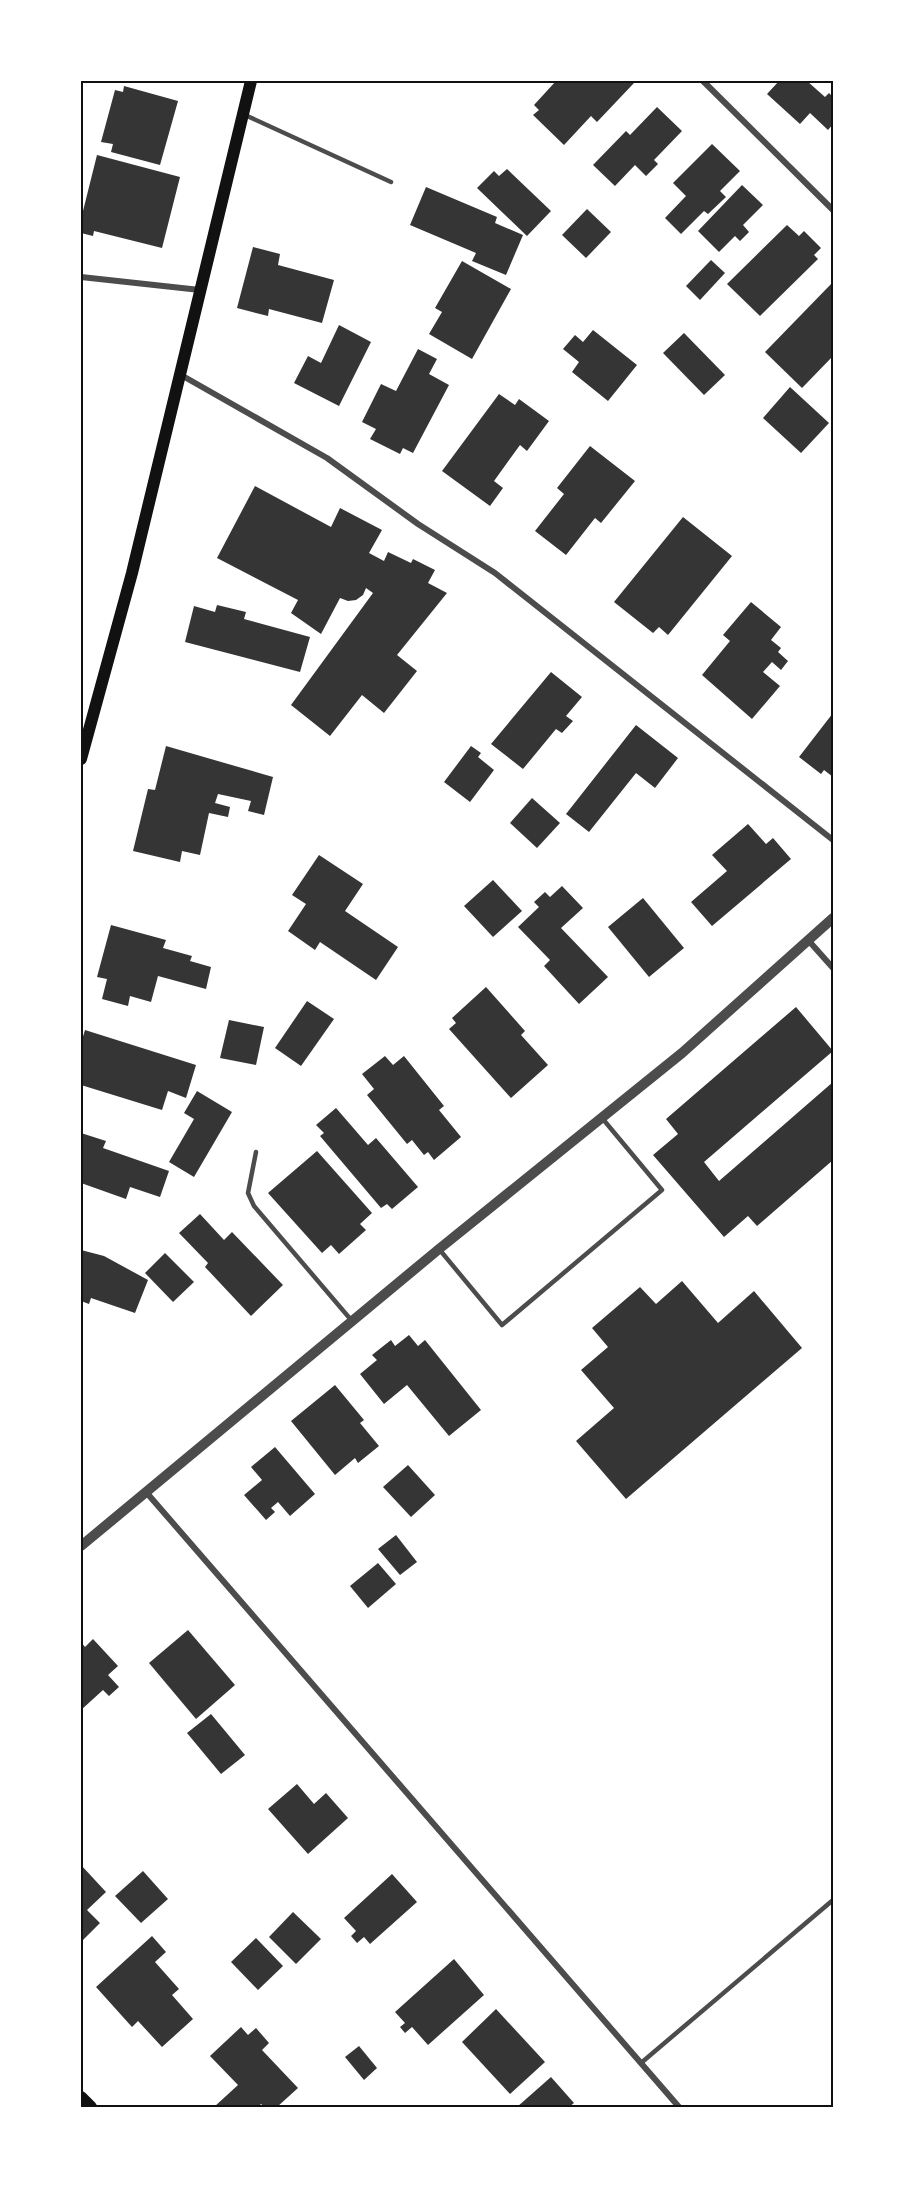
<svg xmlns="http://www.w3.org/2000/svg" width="914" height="2188" font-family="'DejaVu Sans',sans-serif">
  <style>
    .building { fill: #353535 }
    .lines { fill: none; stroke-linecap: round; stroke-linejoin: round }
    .service { stroke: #4c4c4c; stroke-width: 4.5 }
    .minor { stroke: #4c4c4c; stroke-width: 6 }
    .tertiary { stroke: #4c4c4c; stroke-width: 10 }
    .secondary { stroke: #111; stroke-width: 12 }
    .neatline { fill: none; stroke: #111; stroke-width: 2 }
  </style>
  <rect width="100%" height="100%" fill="#fff"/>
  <g class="building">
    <polygon points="556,81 631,81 634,83 597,122 591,116 564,145 533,115 539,110 534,105"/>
    <polygon points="779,81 807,81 825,97 829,93 833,97 833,124 828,130 810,113 800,124 767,94"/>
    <polygon points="124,86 178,101 160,165 111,152 113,144 101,142 115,90 123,92"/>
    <polygon points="657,107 682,131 654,160 658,164 646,176 635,165 615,186 593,165 626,131 630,135"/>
    <polygon points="712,144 740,171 720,191 726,197 708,214 704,211 681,234 665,218 686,196 673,183"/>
    <polygon points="97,155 180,177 162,248 94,231 93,236 81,233 81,219"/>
    <polygon points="507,169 551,211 527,236 477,188 494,171 499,176"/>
    <polygon points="742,185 763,205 743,225 749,232 740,241 735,236 719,252 698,231"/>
    <polygon points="426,187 497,217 495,223 523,235 506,275 472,261 476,253 410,225"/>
    <polygon points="587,209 611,232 586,258 562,235"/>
    <polygon points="787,225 799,236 804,231 821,248 814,255 818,259 760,316 727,284"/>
    <polygon points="253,247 280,254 278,265 334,280 322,323 269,309 268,316 237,308"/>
    <polygon points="711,260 725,273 700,300 686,286"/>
    <polygon points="462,261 511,289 472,359 429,334 442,312 435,308"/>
    <polygon points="833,282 833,356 802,388 765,352"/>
    <polygon points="339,325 371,342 339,406 294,383 308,356 321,363"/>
    <polygon points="593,330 637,365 608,401 572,372 579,362 563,349 575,335 583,342"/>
    <polygon points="684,333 725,375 704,395 663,353"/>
    <polygon points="418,349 437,359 429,374 449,385 413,453 403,448 400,454 370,439 376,429 362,422 381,384 396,391"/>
    <polygon points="790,387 829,423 801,453 763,418"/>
    <polygon points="499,394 515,405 519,399 549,421 527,451 520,445 494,481 503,488 490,506 442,471"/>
    <polygon points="590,446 635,481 601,523 595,518 566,555 535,531 564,494 557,488"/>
    <polygon points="255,486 331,527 340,508 382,530 369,553 384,561 388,552 411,563 413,559 435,570 428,583 447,593 397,655 417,671 384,713 362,695 330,736 291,705 373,593 366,588 363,595 356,600 348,601 340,598 321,634 291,613 298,600 217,558"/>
    <polygon points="683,517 732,556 668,635 659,627 653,633 614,602"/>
    <polygon points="751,602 781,627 771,640 781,648 778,652 788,661 781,670 772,662 763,672 780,686 752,719 702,675 730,641 723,635"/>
    <polygon points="217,605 246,612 244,619 310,637 300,672 185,642 194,606 215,612"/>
    <polygon points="551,672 582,697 566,716 573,721 562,733 556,729 523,769 491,744"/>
    <polygon points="833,713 833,777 824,770 821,774 799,757"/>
    <polygon points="636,725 678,758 655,788 636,773 589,832 566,814"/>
    <polygon points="166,746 273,777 264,815 248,811 251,801 218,794 215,803 230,807 228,817 209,813 200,855 182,851 180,862 133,851 148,789 155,790"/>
    <polygon points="471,746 481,753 478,757 494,770 470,802 444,782"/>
    <polygon points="532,798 560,823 537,848 510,823"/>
    <polygon points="748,824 766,844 773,838 791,859 712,926 691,902 727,871 712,855"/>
    <polygon points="319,855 363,884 345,911 398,947 376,980 320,942 315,950 288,931 306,904 292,895"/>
    <polygon points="493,880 522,911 493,937 464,906"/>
    <polygon points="562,886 583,908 561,928 608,977 579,1004 544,966 550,960 518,927 539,907 534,902 545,892 550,897"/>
    <polygon points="643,898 684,948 649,977 608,927"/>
    <polygon points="111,925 166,940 163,948 192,956 190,961 211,967 206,989 158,976 151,1002 130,996 128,1006 102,999 107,979 97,977"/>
    <polygon points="486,987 525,1031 521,1035 548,1065 511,1098 449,1029 456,1023 452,1018"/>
    <polygon points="307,1001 334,1019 301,1066 275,1048"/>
    <polygon points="796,1007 833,1051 704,1162 719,1181 833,1082 833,1160 757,1226 748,1216 724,1237 653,1155 678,1134 666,1119"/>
    <polygon points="229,1020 264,1027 256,1065 220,1058"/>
    <polygon points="85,1030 196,1065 186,1098 168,1091 162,1110 81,1085 81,1043"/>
    <polygon points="385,1056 393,1065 404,1056 444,1106 439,1110 461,1137 434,1160 428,1152 424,1155 412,1140 407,1144 367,1095 374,1089 362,1074"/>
    <polygon points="197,1091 232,1112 194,1177 169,1162 194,1119 184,1113"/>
    <polygon points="336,1108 368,1145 376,1138 418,1187 392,1209 387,1204 381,1208 320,1136 324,1133 316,1125"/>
    <polygon points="81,1133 106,1141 103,1148 169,1171 160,1197 130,1187 126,1199 81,1183"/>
    <polygon points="317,1151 372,1213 360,1224 366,1230 339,1254 331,1245 322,1253 268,1193"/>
    <polygon points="200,1214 224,1240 232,1232 283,1285 251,1316 205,1267 208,1263 179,1233"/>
    <polygon points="81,1250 104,1256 148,1280 135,1313 91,1298 89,1304 81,1301"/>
    <polygon points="165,1253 194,1282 173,1302 145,1273"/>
    <polygon points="682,1281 718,1323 754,1291 802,1348 626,1499 576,1441 614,1408 581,1370 608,1347 592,1328 640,1287 656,1304"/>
    <polygon points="409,1335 418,1346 425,1340 481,1410 449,1436 407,1385 384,1404 360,1374 377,1360 372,1355 391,1340 395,1346"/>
    <polygon points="335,1385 364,1420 360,1423 379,1446 358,1463 355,1458 335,1475 291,1421"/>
    <polygon points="275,1447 315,1494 290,1516 278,1502 271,1508 275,1512 266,1520 244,1495 262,1480 251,1467"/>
    <polygon points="408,1465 435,1495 411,1517 383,1487"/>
    <polygon points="396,1535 417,1562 400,1575 378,1549"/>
    <polygon points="378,1563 396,1584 368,1608 350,1586"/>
    <polygon points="188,1630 235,1685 196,1719 149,1663"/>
    <polygon points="93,1639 118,1666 108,1675 119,1687 109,1696 103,1690 81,1710 81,1642 85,1647"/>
    <polygon points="211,1714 245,1755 221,1774 187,1733"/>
    <polygon points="297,1784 314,1804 326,1793 348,1818 308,1854 268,1809"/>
    <polygon points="81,1865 106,1892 87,1910 100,1923 81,1942"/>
    <polygon points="143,1871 168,1899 141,1923 115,1896"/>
    <polygon points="392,1874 417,1902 370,1944 364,1937 357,1943 351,1936 356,1931 344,1918"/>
    <polygon points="293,1912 321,1939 296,1964 269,1937"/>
    <polygon points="152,1936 166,1952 155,1962 179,1989 172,1995 193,2019 162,2047 138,2021 132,2027 96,1987"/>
    <polygon points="256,1938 283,1966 258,1990 231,1962"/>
    <polygon points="454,1959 484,1995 428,2045 412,2027 405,2033 400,2027 405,2023 395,2012"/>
    <polygon points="496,2009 545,2062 510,2094 462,2042"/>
    <polygon points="241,2027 248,2035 256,2028 269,2043 262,2050 298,2088 277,2107 265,2107 261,2104 258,2107 214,2107 238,2085 210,2056"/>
    <polygon points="359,2046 377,2068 364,2080 345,2057"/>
    <polygon points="551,2077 574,2103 569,2107 517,2107"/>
  </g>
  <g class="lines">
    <g class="service">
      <polyline points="245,115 391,182"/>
      <polyline points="256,1152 248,1193 254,1206 352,1321"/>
      <polyline points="439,1249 502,1325 662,1190 602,1118"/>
      <polyline points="641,2063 833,1900"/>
    </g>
    <g class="minor">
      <polyline points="703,81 833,210"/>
      <polyline points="81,277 200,290"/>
      <polyline points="181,375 327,458 418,524 495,573 833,840"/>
      <polyline points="808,940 833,968"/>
      <polyline points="146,1492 679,2107"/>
    </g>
    <polyline class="tertiary" points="81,1546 439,1249 682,1053 833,918"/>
    <g class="secondary">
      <polyline points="81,759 132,573 251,81"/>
      <polyline points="81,2097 91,2107"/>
    </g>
  </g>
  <rect width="914" height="2188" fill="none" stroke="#ffffff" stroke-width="165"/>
  <rect x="82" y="82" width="750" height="2024" class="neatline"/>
</svg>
